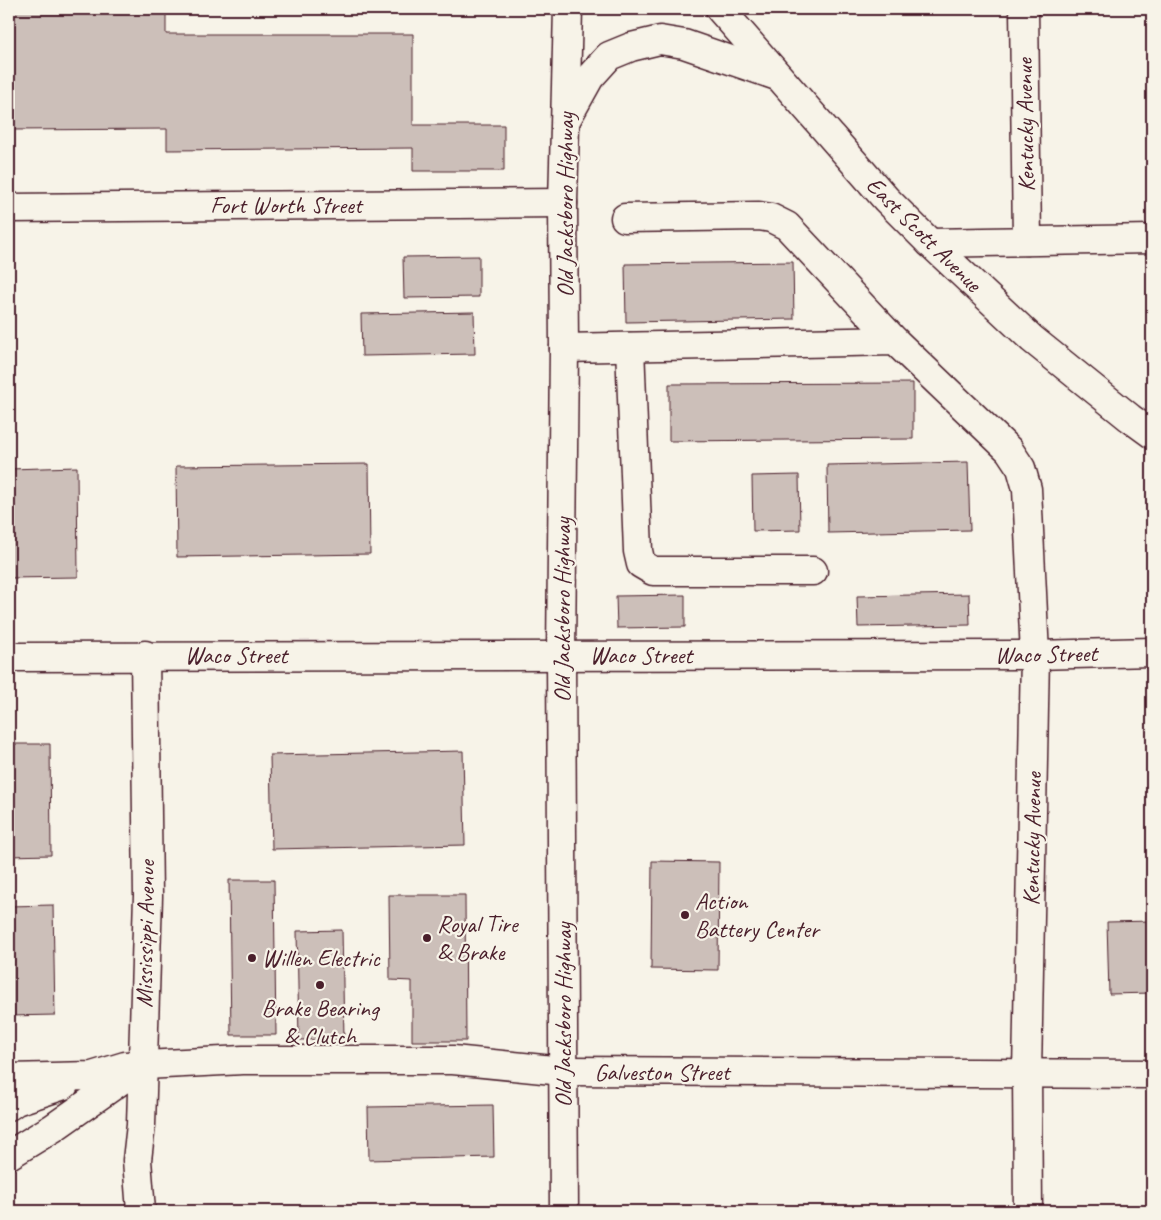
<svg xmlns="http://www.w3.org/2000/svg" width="1161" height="1220" font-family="Caveat,sans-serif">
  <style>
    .building { fill: #ccbfb9; stroke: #4a1f2b }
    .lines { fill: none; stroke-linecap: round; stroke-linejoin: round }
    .minor-casing { stroke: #4a1f2b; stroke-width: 31 }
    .major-casing { stroke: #4a1f2b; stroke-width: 31 }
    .minor { stroke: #f7f3e8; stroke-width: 28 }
    .major { stroke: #f7f3e8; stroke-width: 28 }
    .poi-dot { fill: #4a1f2b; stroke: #f7f3e8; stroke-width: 2 }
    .labels { text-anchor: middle; stroke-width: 4.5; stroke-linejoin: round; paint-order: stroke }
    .street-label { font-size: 24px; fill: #4a1f2b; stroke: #f7f3e8 }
    .poi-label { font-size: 24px; fill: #4a1f2b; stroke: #f7f3e8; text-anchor: start }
  </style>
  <rect width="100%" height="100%" fill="#f7f3e8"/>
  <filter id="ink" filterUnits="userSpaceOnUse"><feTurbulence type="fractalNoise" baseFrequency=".02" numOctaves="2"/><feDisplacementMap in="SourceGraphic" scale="10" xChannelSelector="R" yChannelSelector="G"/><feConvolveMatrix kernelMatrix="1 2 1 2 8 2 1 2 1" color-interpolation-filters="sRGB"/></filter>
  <g filter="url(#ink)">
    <g class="building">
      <polygon points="9,9 166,9 166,34 413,34 413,125 504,125 504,171 413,171 413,148 167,150 167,129 9,130"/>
      <polygon points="479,256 479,297 404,298 403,257"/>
      <polygon points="793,262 794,319 626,322 625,264"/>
      <polygon points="474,312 475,354 362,356 361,314"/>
      <polygon points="913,383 913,439 669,441 669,384"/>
      <polygon points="968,462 970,530 828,533 827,465"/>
      <polygon points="369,464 370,554 177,557 176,466"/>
      <polygon points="77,467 78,577 9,578 9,469"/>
      <polygon points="799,475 800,530 753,531 752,476"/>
      <polygon points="969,594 970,625 858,627 857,596"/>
      <polygon points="685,595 685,627 617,628 616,596"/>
      <polygon points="9,744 50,744 51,855 9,856"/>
      <polygon points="463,751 465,845 272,849 270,755"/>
      <polygon points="652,861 719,862 718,970 651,969"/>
      <polygon points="229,880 274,880 276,1035 231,1035"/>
      <polygon points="389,895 465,895 466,1041 412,1041 412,981 390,980"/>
      <polygon points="53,905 55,1015 9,1016 9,906"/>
      <polygon points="1152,921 1152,993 1109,994 1107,922"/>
      <polygon points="342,930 344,1039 299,1040 297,931"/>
      <polygon points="493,1105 494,1157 369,1160 368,1107"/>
    </g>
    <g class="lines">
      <g class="minor-casing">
        <g id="minor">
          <polyline points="1024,9 1027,241"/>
          <polyline points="9,208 563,203"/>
          <polyline points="625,218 759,216 771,218 787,226 895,341"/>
          <polyline points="930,243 1152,239"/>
          <polyline points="630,347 638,551 641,564 653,571 813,571"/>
          <polyline points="564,348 895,341 1009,450 1021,468 1027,489 1035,655 1027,1073 1028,1211"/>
          <polyline points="9,657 1035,655 1152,652"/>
          <polyline points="9,1078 92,1076 125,1066 243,1060 453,1060 563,1071"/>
          <polyline points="9,1106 16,1101 64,1085"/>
          <polyline points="9,1155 53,1128 134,1071"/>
          <polyline points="141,1211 137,1160 141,1125 148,896 145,655"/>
        </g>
      </g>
      <g class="major-casing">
        <g id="major">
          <polyline points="720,9 886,199 930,243 1032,339 1130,418 1152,434"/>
          <polyline points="566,120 590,77 609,56 631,47 660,40 684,44 777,76"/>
          <polyline points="563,1071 1152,1074"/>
          <polyline points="564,1211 561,655 564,348 563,203 568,9"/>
        </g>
      </g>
      <use href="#minor" class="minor"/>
      <use href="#major" class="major"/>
    </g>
  </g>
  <g class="poi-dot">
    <circle cx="685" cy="915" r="5"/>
    <circle cx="427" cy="938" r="5"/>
    <circle cx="252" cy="958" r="5"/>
    <circle cx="320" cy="985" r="5"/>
  </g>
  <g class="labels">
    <g class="street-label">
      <text transform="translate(1025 125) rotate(-91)" y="8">Kentucky Avenue</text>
      <text x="286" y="213">Fort Worth Street</text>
      <text transform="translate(565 205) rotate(-90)" y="8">Old Jacksboro Highway</text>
      <text transform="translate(924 234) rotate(45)" y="8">East Scott Avenue</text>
      <text transform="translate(562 610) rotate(-90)" y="8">Old Jacksboro Highway</text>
      <text transform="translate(1046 654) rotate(-1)" y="8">Waco Street</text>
      <text x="236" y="663">Waco Street</text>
      <text x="641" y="663">Waco Street</text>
      <text transform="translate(1032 839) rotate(-89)" y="8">Kentucky Avenue</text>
      <text transform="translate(145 934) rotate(-89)" y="8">Mississippi Avenue</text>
      <text transform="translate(563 1015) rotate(-90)" y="8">Old Jacksboro Highway</text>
      <text x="662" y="1080">Galveston Street</text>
    </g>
    <g class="poi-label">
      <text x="695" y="909">Action<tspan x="695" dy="28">Battery Center</tspan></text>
      <text x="437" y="932">Royal Tire<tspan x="437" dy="28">&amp; Brake</tspan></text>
      <text x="262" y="966">Willen Electric</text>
      <text x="320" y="1016" text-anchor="middle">Brake Bearing<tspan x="320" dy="28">&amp; Clutch</tspan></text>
    </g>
  </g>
  <rect width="1161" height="1220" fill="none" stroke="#f7f3e8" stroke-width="30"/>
  <rect x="15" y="15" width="1131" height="1190" fill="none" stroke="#4a1f2b" stroke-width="2" filter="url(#ink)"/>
</svg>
